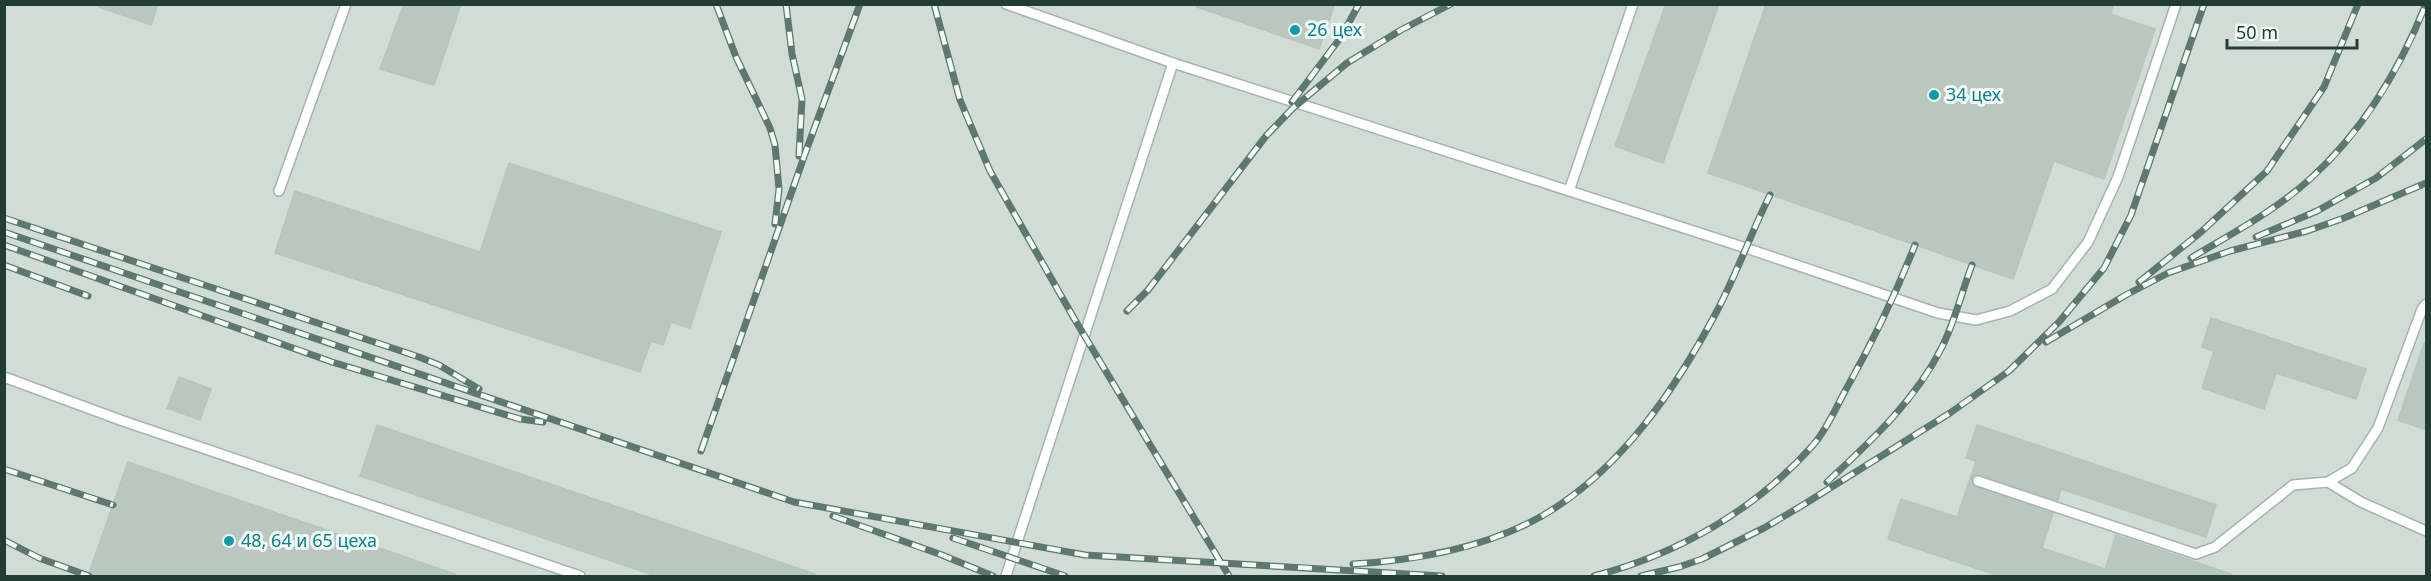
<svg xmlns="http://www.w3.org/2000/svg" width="2431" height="581" font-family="'Noto Sans',sans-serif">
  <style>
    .built { fill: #d1dcd6 }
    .building { fill: #b8c7c0; stroke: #b5c6be; stroke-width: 1.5 }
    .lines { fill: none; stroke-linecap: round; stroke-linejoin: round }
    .service-casing { stroke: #a5b4ae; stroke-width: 12 }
    .service { stroke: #fff; stroke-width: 9 }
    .rail-casing { stroke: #5d796f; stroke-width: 7 }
    .rail { stroke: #f3f9f5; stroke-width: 4.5; stroke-dasharray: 14; stroke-linecap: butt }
    .culture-dot { fill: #0f9aa8; stroke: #f3f9f5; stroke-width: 2 }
    .labels { text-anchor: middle; stroke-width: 6; stroke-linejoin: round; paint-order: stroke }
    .culture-label { font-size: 18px; fill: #0d838f; stroke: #f3f9f5; text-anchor: start }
  </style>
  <rect width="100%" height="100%" fill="#e2ece7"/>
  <rect class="built" x="5" y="5" width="2421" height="571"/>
  <g class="building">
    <polygon points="99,4 158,4 151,25 99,7"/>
    <polygon points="404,4 461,4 434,85 380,69"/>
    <polygon points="1198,4 1335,4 1319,49 1197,7"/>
    <polygon points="1666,4 1719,4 1663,163 1615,146"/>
    <polygon points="1766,4 2114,4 2110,14 2155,29 2104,179 2054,161 2013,279 1708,173"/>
    <polygon points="509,163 721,232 690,328 671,322 663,345 651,341 640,372 275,253 295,191 480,252"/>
    <polygon points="2211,318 2366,369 2356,399 2276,373 2264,409 2202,388 2214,351 2202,347"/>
    <polygon points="2424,343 2427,343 2427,430 2398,420"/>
    <polygon points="179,377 211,389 200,420 167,408"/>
    <polygon points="377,425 815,574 814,576 656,576 360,476"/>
    <polygon points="1977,425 2216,505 2206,537 2061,489 2058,501 1980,475 1973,476 1972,483 1976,487 2053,513 2042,548 2105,569 2116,535 2231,574 2231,576 1999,576 1888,539 1901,499 1957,517 1976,461 1966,458"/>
    <polygon points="128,462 455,574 455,576 88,576"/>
  </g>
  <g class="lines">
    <g class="service-casing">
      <g id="service">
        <polyline points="1006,4 1173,63 1746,248 1938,313 1976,320 2010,311 2052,289 2088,242 2118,177 2176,4"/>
        <polyline points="279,191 346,4"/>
        <polyline points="1569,191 1633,4"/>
        <polyline points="4,377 123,421 580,576"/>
        <polyline points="1978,481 2196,554 2215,547 2293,485 2328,482 2352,468 2378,428 2422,309 2426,304"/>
        <polyline points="2328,482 2361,502 2426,531"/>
        <polyline points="1006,576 1173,63"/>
      </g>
    </g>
    <use href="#service" class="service"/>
    <g class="rail-casing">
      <g id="rail">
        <polyline points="716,4 736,57 770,128 775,145 779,189 775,224"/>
        <polyline points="786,4 792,54 802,99 799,156"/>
        <polyline points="934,4 960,100 990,171 1075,320 1229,576"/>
        <polyline points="1292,102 1341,37 1359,4"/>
        <polyline points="4,218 419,357 439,365 479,389"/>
        <polyline points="4,232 794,502 1085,555 1442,576"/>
        <polyline points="2256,237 2317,211 2376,178 2426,139"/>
        <polyline points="4,245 332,362 520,419 543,422"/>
        <path d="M2191,258C2231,234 2275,211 2310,179C2363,131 2399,71 2426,4"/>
        <polyline points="4,265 88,296"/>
        <polyline points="2139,282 2201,232 2267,171 2324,87 2358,4"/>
        <polyline points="1127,311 1148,290 1266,136 1293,108 1347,63 1401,30 1451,4"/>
        <polyline points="2046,342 2124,296 2168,273 2230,251 2307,231 2344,218 2426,183"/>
        <polyline points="701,451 806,151 860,4"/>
        <polyline points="4,469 113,505"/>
        <path d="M1827,482C1871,441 1915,401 1942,347C1955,321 1962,291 1972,265"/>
        <polyline points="833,516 942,555 993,576"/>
        <polyline points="953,538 1065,576"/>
        <polyline points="4,540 39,558 89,576"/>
        <path d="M1353,564C1418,560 1485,548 1542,516C1621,470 1675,390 1717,311C1737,273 1751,233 1770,195"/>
        <path d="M1594,576C1678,554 1756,510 1814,444C1826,430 1835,410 1844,393C1871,345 1895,296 1915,245"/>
        <polyline points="1641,576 1679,567 1702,559 1764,528 1803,505 1950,413 2009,371 2059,322 2104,268 2131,215 2204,4"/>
      </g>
    </g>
    <use href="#rail" class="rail"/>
  </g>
  <g class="culture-dot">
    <circle cx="1295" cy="30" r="6"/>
    <circle cx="1934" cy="95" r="6"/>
    <circle cx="229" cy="541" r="6"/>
  </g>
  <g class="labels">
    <g class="culture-label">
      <text x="1307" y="36">26 цех</text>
      <text x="1946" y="101">34 цех</text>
      <text x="241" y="547">48, 64 и 65 цеха</text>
    </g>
  </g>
  <rect width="2431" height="581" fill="none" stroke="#223d34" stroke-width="12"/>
  <path d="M2227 39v9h130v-9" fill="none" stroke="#223d34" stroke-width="3"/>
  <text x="2236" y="39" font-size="18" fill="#223d34" stroke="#f3f9f5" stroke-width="4.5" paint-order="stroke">50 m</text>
</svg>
